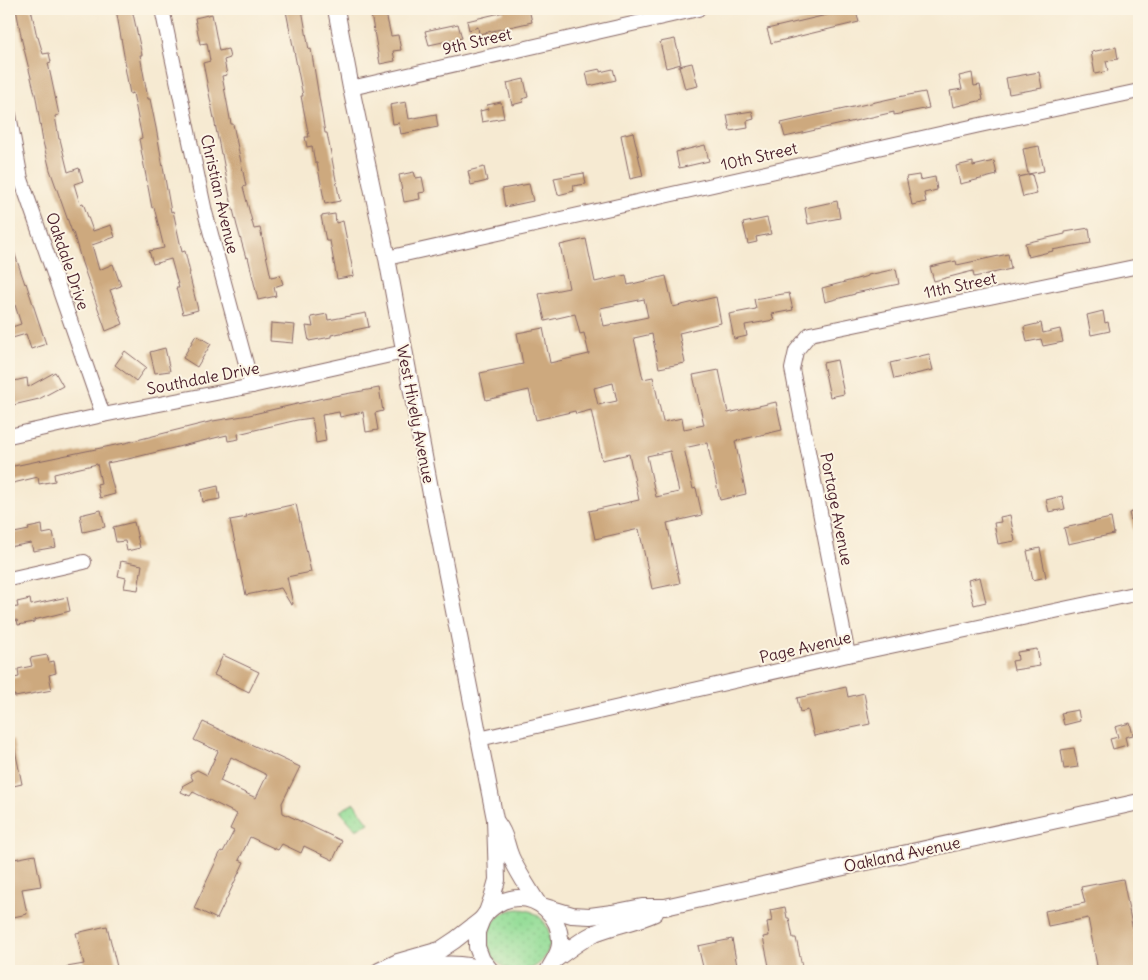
<svg xmlns="http://www.w3.org/2000/svg" width="1148" height="980" font-family="Delius,sans-serif">
  <style>
    .grass { fill: url(#grass-dots); stroke: #707e62 }
    .building { fill: #cda97e; fill-rule: evenodd }
    .lines { fill: none; stroke-linecap: round; stroke-linejoin: round }
    .minor-casing { stroke: #866665; stroke-width: 16 }
    .tertiary-casing { stroke: #866665; stroke-width: 18 }
    .minor { stroke: #fff; stroke-width: 14 }
    .tertiary { stroke: #fff; stroke-width: 16 }
    .labels { text-anchor: middle; stroke-width: 4; stroke-linejoin: round; paint-order: stroke }
    .street-label { font-size: 16px; fill: #4a1f2b; stroke: #fcf5e5 }
  </style>
  <defs>
    <pattern id="grass-dots" width="8" height="8" patternUnits="userSpaceOnUse" patternTransform="scale(1.25)"><rect width="8" height="8" fill="#95dd98"/><path d="M2 2h.1M6 6h.1" fill="none" stroke="#82bd83" stroke-width="1.8" stroke-linecap="round"/></pattern>
  </defs>
  <rect width="100%" height="100%" fill="#fcf5e5"/>
  <filter id="ink" filterUnits="userSpaceOnUse"><feTurbulence type="fractalNoise" baseFrequency=".02" numOctaves="2"/><feDisplacementMap in="SourceGraphic" scale="10" xChannelSelector="R" yChannelSelector="G"/><feConvolveMatrix kernelMatrix="1 2 1 2 8 2 1 2 1" color-interpolation-filters="sRGB"/></filter>
  <filter id="wash" filterUnits="userSpaceOnUse"><feTurbulence type="fractalNoise" baseFrequency=".0096" numOctaves="4" result="noise"/><feDisplacementMap in="SourceGraphic" scale="20" xChannelSelector="R" yChannelSelector="G"/><feGaussianBlur stdDeviation="1.12" result="paint"/><feColorMatrix in="noise" values="0 0 0 0 0 0 0 0 0 0 0 0 0 0 0 0 0 1.4 0 .05"/><feComposite in="paint" operator="in"/></filter>
  <g filter="url(#wash)">
    <rect width="100%" height="100%" fill="#f6ead2"/>
    <g class="grass">
      <polygon points="354,803 369,823 356,830 340,811"/>
      <circle cx="519" cy="940" r="31"/>
    </g>
    <g id="blocks">
      <g class="building">
        <polygon points="16,9 31,9 37,37 38,37 43,54 49,53 51,62 48,63 59,115 55,116 59,139 60,139 68,172 79,168 83,181 74,184 80,204 83,203 93,231 111,225 115,237 92,245 99,270 113,264 121,286 110,290 123,324 106,331 82,263 73,232 72,232 50,170 43,142 36,98 22,41"/>
        <polygon points="116,9 132,9 142,55 140,55 148,99 150,99 156,128 171,212 173,211 182,252 185,251 190,273 189,273 198,310 183,314 176,288 179,288 171,259 153,264 149,251 164,248 154,207 152,208 139,139 142,138 133,93 130,94 125,67 126,67"/>
        <polygon points="300,9 302,9 309,50 311,49 325,133 327,133 340,201 325,204 317,163 315,163 312,146 307,147 305,137 309,137 301,96 303,96 286,11"/>
        <polygon points="370,9 385,9 391,36 398,35 401,50 393,51 395,61 380,64"/>
        <polygon points="503,9 529,9 532,22 479,34 478,27 469,30 467,21 504,12"/>
        <polygon points="852,9 855,9 859,22 771,43 767,29"/>
        <polygon points="212,14 219,51 228,49 230,58 224,60 227,75 222,76 231,124 233,124 246,186 243,187 254,229 260,228 271,277 280,275 283,284 274,287 276,296 258,300 248,257 246,258 237,226 230,197 222,154 221,154 203,63 210,61 207,43 200,44 195,18"/>
        <polygon points="458,24 462,38 429,45 425,31"/>
        <polygon points="675,39 681,64 666,68 660,42"/>
        <polygon points="1116,47 1118,59 1106,61 1108,71 1095,74 1091,52"/>
        <polygon points="692,63 698,86 685,89 679,66"/>
        <polygon points="600,69 600,72 613,69 616,80 589,86 586,72"/>
        <polygon points="1039,72 1042,88 1009,94 1006,78"/>
        <polygon points="972,73 974,86 980,85 983,100 953,107 950,91 962,89 959,76"/>
        <polygon points="524,79 528,97 522,99 523,102 512,105 507,83"/>
        <polygon points="925,92 929,108 894,115 894,112 785,137 781,123 898,97"/>
        <polygon points="406,102 409,119 436,114 438,127 401,134 399,123 393,124 390,105"/>
        <polygon points="501,102 504,118 482,122 480,111 488,109 487,105"/>
        <polygon points="752,111 754,119 747,121 748,128 730,131 727,115"/>
        <polygon points="633,132 643,176 630,179 621,135"/>
        <polygon points="705,145 709,161 679,168 676,152"/>
        <polygon points="1039,146 1044,171 1028,174 1023,149"/>
        <polygon points="994,161 997,175 960,184 956,166 973,162 973,166"/>
        <polygon points="484,167 487,181 471,185 468,171"/>
        <polygon points="414,172 416,178 422,177 425,192 419,193 420,199 404,202 399,175"/>
        <polygon points="584,173 586,184 573,186 574,191 558,195 554,178"/>
        <polygon points="1032,174 1037,194 1023,197 1018,177"/>
        <polygon points="919,175 920,180 935,177 937,190 924,193 926,202 912,205 906,177"/>
        <polygon points="529,184 533,201 505,207 502,189"/>
        <polygon points="837,201 840,218 808,224 805,208"/>
        <polygon points="335,214 336,223 343,221 354,276 337,279 330,241 326,241 321,216"/>
        <polygon points="767,218 771,234 756,237 757,242 748,244 743,223"/>
        <polygon points="1089,228 1091,243 1052,250 1053,251 1028,257 1025,243 1065,234 1065,232"/>
        <path d="M586,239L595,282L626,275L628,285L666,276L673,307L716,297L721,323L679,333L685,363L659,368L652,334L634,338L643,379L653,377L663,422L682,418L684,429L704,425L693,375L719,370L728,413L776,402L782,430L735,441L746,494L720,500L707,443L684,448L693,489L696,488L702,515L667,523L680,583L652,589L639,529L595,539L589,511L639,500L629,454L602,460L591,410L576,414L575,411L536,420L529,390L486,400L480,373L523,364L517,333L543,328L550,363L589,354L584,333L580,334L575,314L545,321L539,294L569,288L560,245ZM644,299L648,317L604,326L600,308ZM613,383L617,401L598,405L594,388ZM670,451L679,492L656,497L647,456Z"/>
        <polygon points="10,240 25,284 26,283 46,344 31,349 26,334 9,339 9,328 21,324 14,302 9,304 9,241"/>
        <polygon points="1008,254 1011,269 974,277 973,271 934,281 930,267 956,261 957,265"/>
        <polygon points="896,269 899,284 855,293 855,294 825,302 822,288 868,276 868,275"/>
        <polygon points="789,293 793,310 772,314 774,320 745,325 747,336 734,339 729,314 756,309 754,299"/>
        <polygon points="1103,311 1105,323 1108,322 1110,331 1091,335 1087,315"/>
        <polygon points="366,313 369,327 331,335 331,337 309,341 306,326 313,327 311,317 327,314 328,320"/>
        <polygon points="271,323 295,325 293,343 270,341"/>
        <polygon points="1041,323 1043,333 1060,329 1063,342 1043,346 1041,339 1027,342 1024,327"/>
        <polygon points="196,335 211,344 197,367 183,358"/>
        <polygon points="165,348 170,371 155,373 150,352"/>
        <polygon points="125,351 146,367 136,381 115,365"/>
        <polygon points="929,354 933,370 894,379 890,363"/>
        <polygon points="837,360 844,394 830,397 823,363"/>
        <polygon points="55,372 63,386 39,399 9,406 9,389 12,388 10,382 27,378 28,387"/>
        <polygon points="379,388 383,411 375,413 378,430 366,432 363,412 340,417 339,412 322,415 326,441 316,443 312,418 297,420 238,434 239,439 228,441 227,435 128,459 107,463 115,494 100,498 97,484 101,483 97,464 54,474 55,481 39,484 38,477 9,484 9,467 125,443 213,421 249,415 323,398"/>
        <polygon points="218,486 220,499 203,502 201,490"/>
        <polygon points="1062,496 1065,509 1049,512 1046,500"/>
        <polygon points="296,504 311,572 287,577 293,604 291,605 281,588 246,595 230,520 247,517 246,515"/>
        <polygon points="101,510 105,527 83,532 80,515"/>
        <polygon points="1139,510 1139,540 1136,541 1129,513"/>
        <polygon points="1010,515 1015,541 998,544 994,523 1001,522 1000,517"/>
        <polygon points="1111,518 1114,534 1068,544 1064,528"/>
        <polygon points="134,522 140,548 127,551 125,541 116,542 113,527"/>
        <polygon points="42,525 43,534 53,532 56,547 33,551 31,543 9,547 9,534 29,530 28,528"/>
        <polygon points="1040,548 1046,577 1033,580 1027,551"/>
        <polygon points="121,561 142,565 138,590 124,588 126,578 118,576"/>
        <polygon points="980,577 986,602 974,605 968,580"/>
        <polygon points="67,597 70,611 34,620 34,622 18,625 17,620 9,621 9,608 18,607 17,602 30,599 31,605"/>
        <polygon points="1037,649 1040,666 1014,670 1012,661 1018,660 1017,652"/>
        <polygon points="47,655 49,662 54,661 56,673 49,675 52,690 15,697 15,695 9,696 9,679 19,677 18,669 32,666 30,658"/>
        <polygon points="223,655 259,672 249,692 214,675"/>
        <polygon points="846,687 848,697 864,693 870,724 814,736 808,710 800,712 797,698"/>
        <polygon points="1078,710 1080,721 1064,725 1061,713"/>
        <path d="M203,722L300,767L282,803L283,813L342,841L333,860L304,846L301,853L282,844L278,850L250,837L239,860L244,862L217,919L194,908L221,851L223,852L234,831L230,829L237,814L193,792L190,796L181,792L183,787L182,786L193,780L190,774L197,770L207,775L218,751L194,740ZM231,757L267,775L256,798L220,781Z"/>
        <polygon points="1130,723 1133,735 1125,737 1127,745 1113,749 1110,739 1118,737 1115,727"/>
        <polygon points="9,740 13,740 22,784 9,787"/>
        <polygon points="1074,748 1078,767 1064,769 1061,750"/>
        <polygon points="35,855 41,886 22,889 27,914 9,918 9,860"/>
        <polygon points="1123,879 1139,961 1139,971 1098,971 1088,918 1048,926 1045,911 1085,903 1081,887"/>
        <polygon points="785,907 787,918 789,918 793,938 796,938 803,971 770,971 763,937 769,936 767,922 772,921 770,910"/>
        <polygon points="107,926 118,971 67,971 67,967 84,964 76,933"/>
        <polygon points="732,939 738,971 704,971 698,946"/>
      </g>
    </g>
  </g>
  <g filter="url(#ink)">
    <use href="#blocks" fill-opacity="0" stroke="#866665" stroke-width="1"/>
    <g class="lines">
      <g class="minor-casing">
        <g id="minor">
          <polyline points="162,9 205,212 252,386"/>
          <polyline points="351,88 698,9"/>
          <polyline points="9,115 21,179 103,415"/>
          <polyline points="387,258 980,125 1139,91"/>
          <polyline points="9,436 103,415 252,386 404,352"/>
          <polyline points="9,579 84,562"/>
          <polyline points="848,655 792,369 796,351 810,334 1139,266"/>
          <polyline points="479,739 848,655 1139,593"/>
        </g>
      </g>
      <g class="tertiary-casing">
        <g id="tertiary">
          <polyline points="336,9 351,88 387,258 431,494 495,819 497,880 492,898 487,912 482,919 477,932 477,947 482,960 491,971"/>
          <path d="M497,823C507,836 505,843 511,857C518,873 528,887 537,902"/>
          <polyline points="545,907 572,915 590,916 612,913 642,907 665,907 812,874 1139,802"/>
          <path d="M487,912C494,906 500,901 510,899C537,893 561,916 560,943C560,954 552,962 548,971"/>
          <path d="M556,959C568,950 581,940 595,933C614,925 636,922 655,913"/>
          <path d="M401,970C436,965 455,960 490,971"/>
          <polyline points="379,971 398,962 440,950 455,940 482,919"/>
        </g>
      </g>
      <use href="#minor" class="minor"/>
      <use href="#tertiary" class="tertiary"/>
    </g>
  </g>
  <g class="labels">
    <g class="street-label">
      <text transform="translate(477 41) rotate(-13)" y="6">9th Street</text>
      <text transform="translate(759 156) rotate(-13)" y="6">10th Street</text>
      <text transform="translate(220 194) rotate(77)" y="6">Christian Avenue</text>
      <text transform="translate(68 261) rotate(71)" y="6">Oakdale Drive</text>
      <text transform="translate(960 285) rotate(-12)" y="6">11th Street</text>
      <text transform="translate(203 378) rotate(-11)" y="6">Southdale Drive</text>
      <text transform="translate(416 414) rotate(79)" y="6">West Hively Avenue</text>
      <text transform="translate(837 509) rotate(79)" y="6">Portage Avenue</text>
      <text transform="translate(805 647) rotate(-13)" y="6">Page Avenue</text>
      <text transform="translate(902 854) rotate(-12)" y="6">Oakland Avenue</text>
    </g>
  </g>
  <rect width="1148" height="980" fill="none" stroke="#fcf5e5" stroke-width="30"/>
</svg>
